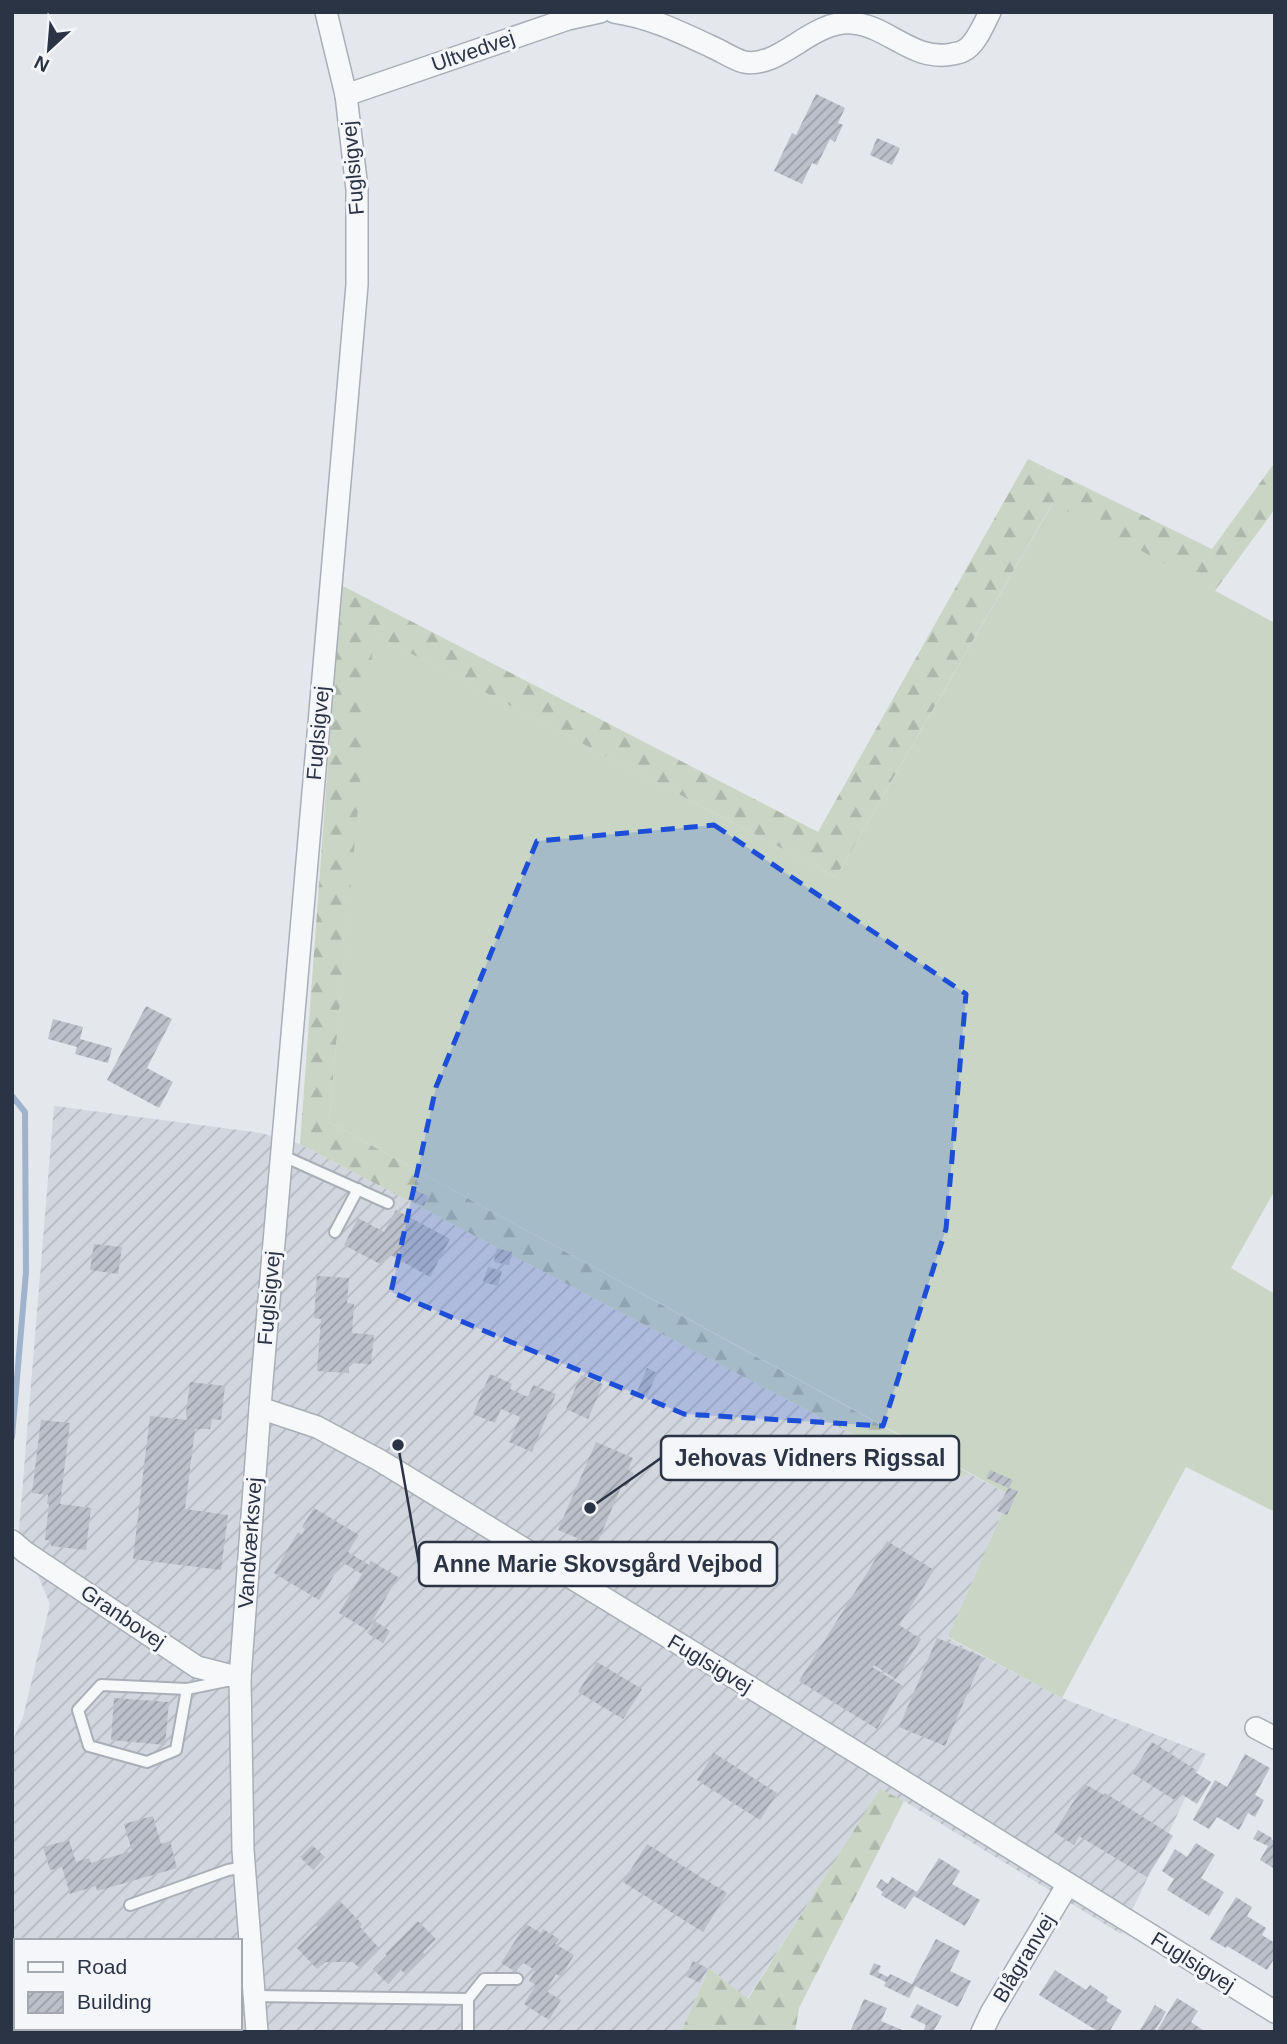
<svg xmlns="http://www.w3.org/2000/svg" width="1287" height="2044" font-family="Arial,sans-serif">
  <style>
    .industrial { fill: url(#industrial-furrows); fill-rule: evenodd }
    .forest { fill: url(#forest-firs) }
    .pitch { fill: #c9d6c5 }
    .lines { fill: none; stroke-linecap: round; stroke-linejoin: round }
    .stream { stroke: #9fb4cc; stroke-width: 6 }
    .building { fill: url(#building-hatch) }
    .service-casing { stroke: #a9aeb7; stroke-width: 14 }
    .minor-casing { stroke: #a9aeb7; stroke-width: 24 }
    .service { stroke: #f7f8fa; stroke-width: 10 }
    .minor { stroke: #f7f8fa; stroke-width: 21 }
    .marked { fill: #1d4ed8; fill-opacity: 0.2; stroke: #1d4ed8; stroke-width: 5; stroke-dasharray: 14 9; stroke-linejoin: round }
    .labels { text-anchor: middle; stroke-width: 6; stroke-linejoin: round; paint-order: stroke }
    .street-label { font-size: 21px; fill: #2b3445; stroke: #f4f6f9 }
    .leader { fill: none; stroke: #2b3445; stroke-width: 2.5 }
    .callout-dot { fill: #2b3445; stroke: #f4f6f9; stroke-width: 2.5 }
    .callout { fill: #f4f6f9; stroke: #2b3445; stroke-width: 2.5 }
    .callout-label { font-size: 23px; text-anchor: middle; font-weight: bold; fill: #2b3445 }
  </style>
  <defs>
    <pattern id="industrial-furrows" width="10" height="10" patternUnits="userSpaceOnUse" patternTransform="scale(1.75)"><rect width="10" height="10" fill="#d2d6de"/><path d="M-1 1l2-2M0 10L10 0M9 11l2-2" fill="none" stroke="#b4b8c0"/></pattern>
    <pattern id="forest-firs" width="22" height="20" patternUnits="userSpaceOnUse" patternTransform="scale(1.75)"><rect width="22" height="20" fill="#c9d6c5"/><path d="M5 1l3.5 6h-7zM16 11l3.5 6h-7z" fill="#adb8ab"/></pattern>
    <pattern id="building-hatch" width="6" height="6" patternUnits="userSpaceOnUse" patternTransform="scale(1.75)"><rect width="6" height="6" fill="#bbc0ca"/><path d="M-1 1l2-2M0 6l6-6M5 7l2-2" fill="none" stroke="#989da6"/></pattern>
  </defs>
  <rect width="100%" height="100%" fill="#e4e7ec"/>
  <path class="industrial" d="M54,1106L261,1133L300,1144L942,1481L970,1474L1010,1495L948,1638L1062,1698L1206,1754L1121,1934L904,1801L881,1790L747,1999L709,1968L681,2032H12V1742L23,1717L50,1604L19,1530ZM16,1941H240V2028H16Z"/>
  <g class="forest">
    <polygon points="1028,459 1212,549 1275,462 1275,509 1214,592 1052,504 836,877 375,635 329,1122 970,1474 942,1481 300,1144 341,585 818,832"/>
    <polygon points="880,1789 904,1801 799,2008 795,2032 681,2032 709,1968 748,1999"/>
  </g>
  <polygon class="pitch" points="1053,503 1275,623 1275,1190 1231,1268 1275,1294 1275,1512 1186,1467 1062,1698 948,1637 1010,1495 329,1122 374,634 836,877"/>
  <g class="lines">
    <polyline class="stream" points="12,1096 25,1112 26,1272 12,1437"/>
  </g>
  <g class="building">
    <polygon points="816,94 845,108 838,123 843,125 835,142 830,139 817,165 812,163 802,184 774,171 792,133 796,135"/>
    <polygon points="877,138 900,148 892,165 870,155"/>
    <polygon points="146,1006 172,1019 147,1068 173,1082 159,1108 107,1080"/>
    <polygon points="53,1019 83,1027 80,1039 112,1048 108,1063 75,1054 77,1047 48,1039"/>
    <polygon points="413,1189 428,1196 424,1206 408,1200"/>
    <polygon points="396,1210 450,1239 430,1277 389,1254 382,1265 344,1245 358,1218 384,1232"/>
    <polygon points="94,1244 122,1247 118,1274 90,1270"/>
    <polygon points="497,1248 512,1252 509,1265 494,1262"/>
    <polygon points="488,1267 502,1271 498,1286 483,1282"/>
    <polygon points="317,1276 349,1278 347,1303 354,1304 352,1333 374,1335 371,1364 349,1363 349,1373 317,1371 321,1319 314,1318"/>
    <polygon points="647,1368 657,1373 647,1396 637,1392"/>
    <polygon points="490,1374 512,1384 510,1389 528,1397 533,1385 556,1394 532,1452 509,1442 520,1417 501,1409 495,1423 473,1414"/>
    <polygon points="581,1375 603,1384 588,1419 566,1409"/>
    <polygon points="190,1382 225,1386 221,1420 212,1419 210,1429 195,1429 185,1509 228,1515 221,1570 133,1559 150,1416 187,1420 186,1413"/>
    <polygon points="41,1420 70,1423 60,1504 91,1508 86,1550 51,1546 51,1541 45,1540 49,1504 47,1504 48,1495 32,1493"/>
    <polygon points="596,1442 633,1458 628,1470 634,1473 627,1487 622,1485 596,1546 558,1530"/>
    <polygon points="990,1470 1013,1480 1009,1488 1018,1491 1007,1515 997,1511 1008,1488 986,1478"/>
    <polygon points="314,1508 359,1535 348,1552 369,1565 371,1561 398,1577 367,1630 339,1613 362,1574 342,1562 319,1600 274,1573 298,1532 302,1535 305,1529 302,1527"/>
    <polygon points="887,1541 934,1570 899,1625 921,1639 896,1679 874,1665 872,1667 903,1686 877,1729 799,1681"/>
    <polygon points="375,1621 390,1631 383,1643 367,1633"/>
    <polygon points="937,1638 983,1657 945,1746 899,1727"/>
    <polygon points="597,1662 642,1689 623,1719 578,1692"/>
    <polygon points="114,1698 169,1702 165,1745 111,1740"/>
    <polygon points="1152,1742 1196,1770 1195,1772 1211,1782 1197,1804 1181,1794 1176,1801 1132,1773"/>
    <polygon points="714,1753 777,1793 760,1820 697,1780"/>
    <polygon points="1245,1754 1270,1768 1255,1795 1264,1800 1255,1817 1248,1813 1239,1830 1217,1817 1209,1829 1193,1820 1215,1780 1227,1787"/>
    <polygon points="1085,1784 1104,1795 1105,1793 1173,1836 1147,1877 1079,1836 1074,1845 1054,1832"/>
    <polygon points="153,1816 161,1844 170,1841 177,1868 97,1891 96,1886 70,1894 62,1867 50,1870 43,1847 69,1840 76,1862 89,1858 91,1863 132,1851 124,1824"/>
    <polygon points="1258,1830 1272,1838 1271,1839 1275,1841 1275,1869 1260,1860 1268,1846 1253,1839"/>
    <polygon points="1196,1843 1215,1855 1201,1878 1224,1892 1209,1916 1167,1890 1174,1879 1162,1871 1175,1849 1187,1857"/>
    <polygon points="647,1844 727,1893 703,1932 623,1882"/>
    <polygon points="312,1845 325,1857 313,1870 300,1857"/>
    <polygon points="939,1858 960,1871 952,1884 980,1900 965,1926 914,1896 905,1909 881,1895 883,1892 876,1887 881,1879 888,1884 892,1877 917,1892"/>
    <polygon points="1236,1897 1252,1907 1247,1916 1266,1928 1262,1935 1275,1943 1275,1957 1267,1970 1227,1946 1226,1948 1210,1939"/>
    <polygon points="339,1900 362,1924 360,1927 380,1949 360,1969 353,1962 326,1962 317,1969 297,1948 317,1927 315,1924"/>
    <polygon points="418,1921 436,1939 423,1952 425,1954 405,1974 401,1970 388,1984 373,1969 387,1955 385,1954"/>
    <polygon points="526,1924 541,1933 543,1929 559,1939 555,1944 574,1955 561,1977 556,1974 546,1991 561,2000 549,2020 524,2004 536,1985 529,1981 535,1970 522,1962 516,1972 501,1963"/>
    <polygon points="936,1939 960,1951 950,1971 971,1981 958,2007 915,1986 909,1998 884,1986 886,1982 869,1974 874,1963 881,1966 878,1972 888,1977 890,1974 912,1984"/>
    <polygon points="693,1961 707,1968 700,1983 686,1976"/>
    <polygon points="1055,1970 1086,1990 1090,1985 1108,1997 1106,2001 1122,2011 1109,2032 1099,2032 1039,1995"/>
    <polygon points="1177,1998 1198,2011 1191,2022 1206,2032 1156,2032"/>
    <polygon points="864,1999 887,2008 881,2021 907,2032 850,2032"/>
    <polygon points="917,2004 942,2016 933,2032 923,2032 926,2025 910,2017"/>
    <polygon points="1155,2005 1166,2012 1154,2032 1139,2032"/>
  </g>
  <g class="lines">
    <g class="service-casing">
      <g id="service">
        <polyline points="281,1155 388,1203"/>
        <polyline points="335,1232 358,1189"/>
        <polyline points="187,1689 176,1750 147,1762 89,1746 78,1710 101,1685 187,1689 231,1680"/>
        <polyline points="130,1905 228,1870 244,1867"/>
        <polyline points="254,1996 468,1999 468,2032"/>
        <polyline points="468,1999 484,1979 517,1979"/>
      </g>
    </g>
    <g class="minor-casing">
      <g id="minor">
        <path d="M614,12C649,17 678,31 710,46C720,50 733,59 744,62C780,69 811,20 852,23C889,26 912,62 953,54C956,53 960,53 963,51C975,46 984,24 990,12"/>
        <polyline points="346,95 568,19 600,12"/>
        <polyline points="260,1408 317,1427 379,1460 864,1757 1275,2012"/>
        <polyline points="12,1541 25,1552 197,1667 240,1678"/>
        <polyline points="1256,1728 1275,1738"/>
        <polyline points="257,2032 243,1850 240,1678 262,1381 357,285 357,189 346,95 326,12"/>
        <polyline points="982,2032 991,2013 1068,1884"/>
      </g>
    </g>
    <use href="#service" class="service"/>
    <use href="#minor" class="minor"/>
  </g>
  <path class="marked" d="M714,825L966,994L946,1229L883,1426L684,1414L391,1292L436,1087L537,841Z"/>
  <g class="labels">
    <g class="street-label">
      <text transform="translate(473 51) rotate(-19)" y="7">Ultvedvej</text>
      <text transform="translate(353 168) rotate(-95)" y="7">Fuglsigvej</text>
      <text transform="translate(318 733) rotate(-85)" y="7">Fuglsigvej</text>
      <text transform="translate(269 1298) rotate(-85)" y="7">Fuglsigvej</text>
      <text transform="translate(250 1543) rotate(-86)" y="7">Vandværksvej</text>
      <text transform="translate(123 1617) rotate(34)" y="7">Granbovej</text>
      <text transform="translate(710 1664) rotate(31)" y="7">Fuglsigvej</text>
      <text transform="translate(1024 1958) rotate(-59)" y="7">Blågranvej</text>
      <text transform="translate(1193 1962) rotate(32)" y="7">Fuglsigvej</text>
    </g>
  </g>
  <path class="leader" d="M590 1508L661 1458M398 1445L419 1564"/>
  <g class="callout-dot">
    <circle cx="590" cy="1508" r="7"/>
    <circle cx="398" cy="1445" r="7"/>
  </g>
  <g class="callout">
    <rect x="661" y="1436" width="298" height="44" rx="7"/>
    <rect x="419" y="1542" width="358" height="44" rx="7"/>
  </g>
  <g class="callout-label">
    <text x="810" y="1466">Jehovas Vidners Rigssal</text>
    <text x="598" y="1572">Anne Marie Skovsgård Vejbod</text>
  </g>
  <rect width="1287" height="2044" fill="none" stroke="#2b3445" stroke-width="28"/>
  <rect x="14" y="1939" width="228" height="91" fill="#f4f6f9" stroke="#a4a8b1" stroke-width="2"/>
  <rect x="28" y="1962" width="35" height="10" fill="#f7f8fa" stroke="#a4a8b1" stroke-width="2"/>
  <text x="77" y="1974" font-size="21" fill="#2b3445">Road</text>
  <rect x="28" y="1992" width="35" height="21" fill="url(#building-hatch)" stroke="#a4a8b1" stroke-width="2"/>
  <text x="77" y="2009" font-size="21" fill="#2b3445">Building</text>
  <g transform="translate(49 49) rotate(206)" stroke="#f4f6f9" stroke-width="5" paint-order="stroke">
  <path d="M0-5L12 26L0 18L-12 26Z" fill="#2b3445"/>
  <text y="-10" font-size="19" font-weight="bold" text-anchor="middle" fill="#2b3445">N</text>
  </g>
</svg>
